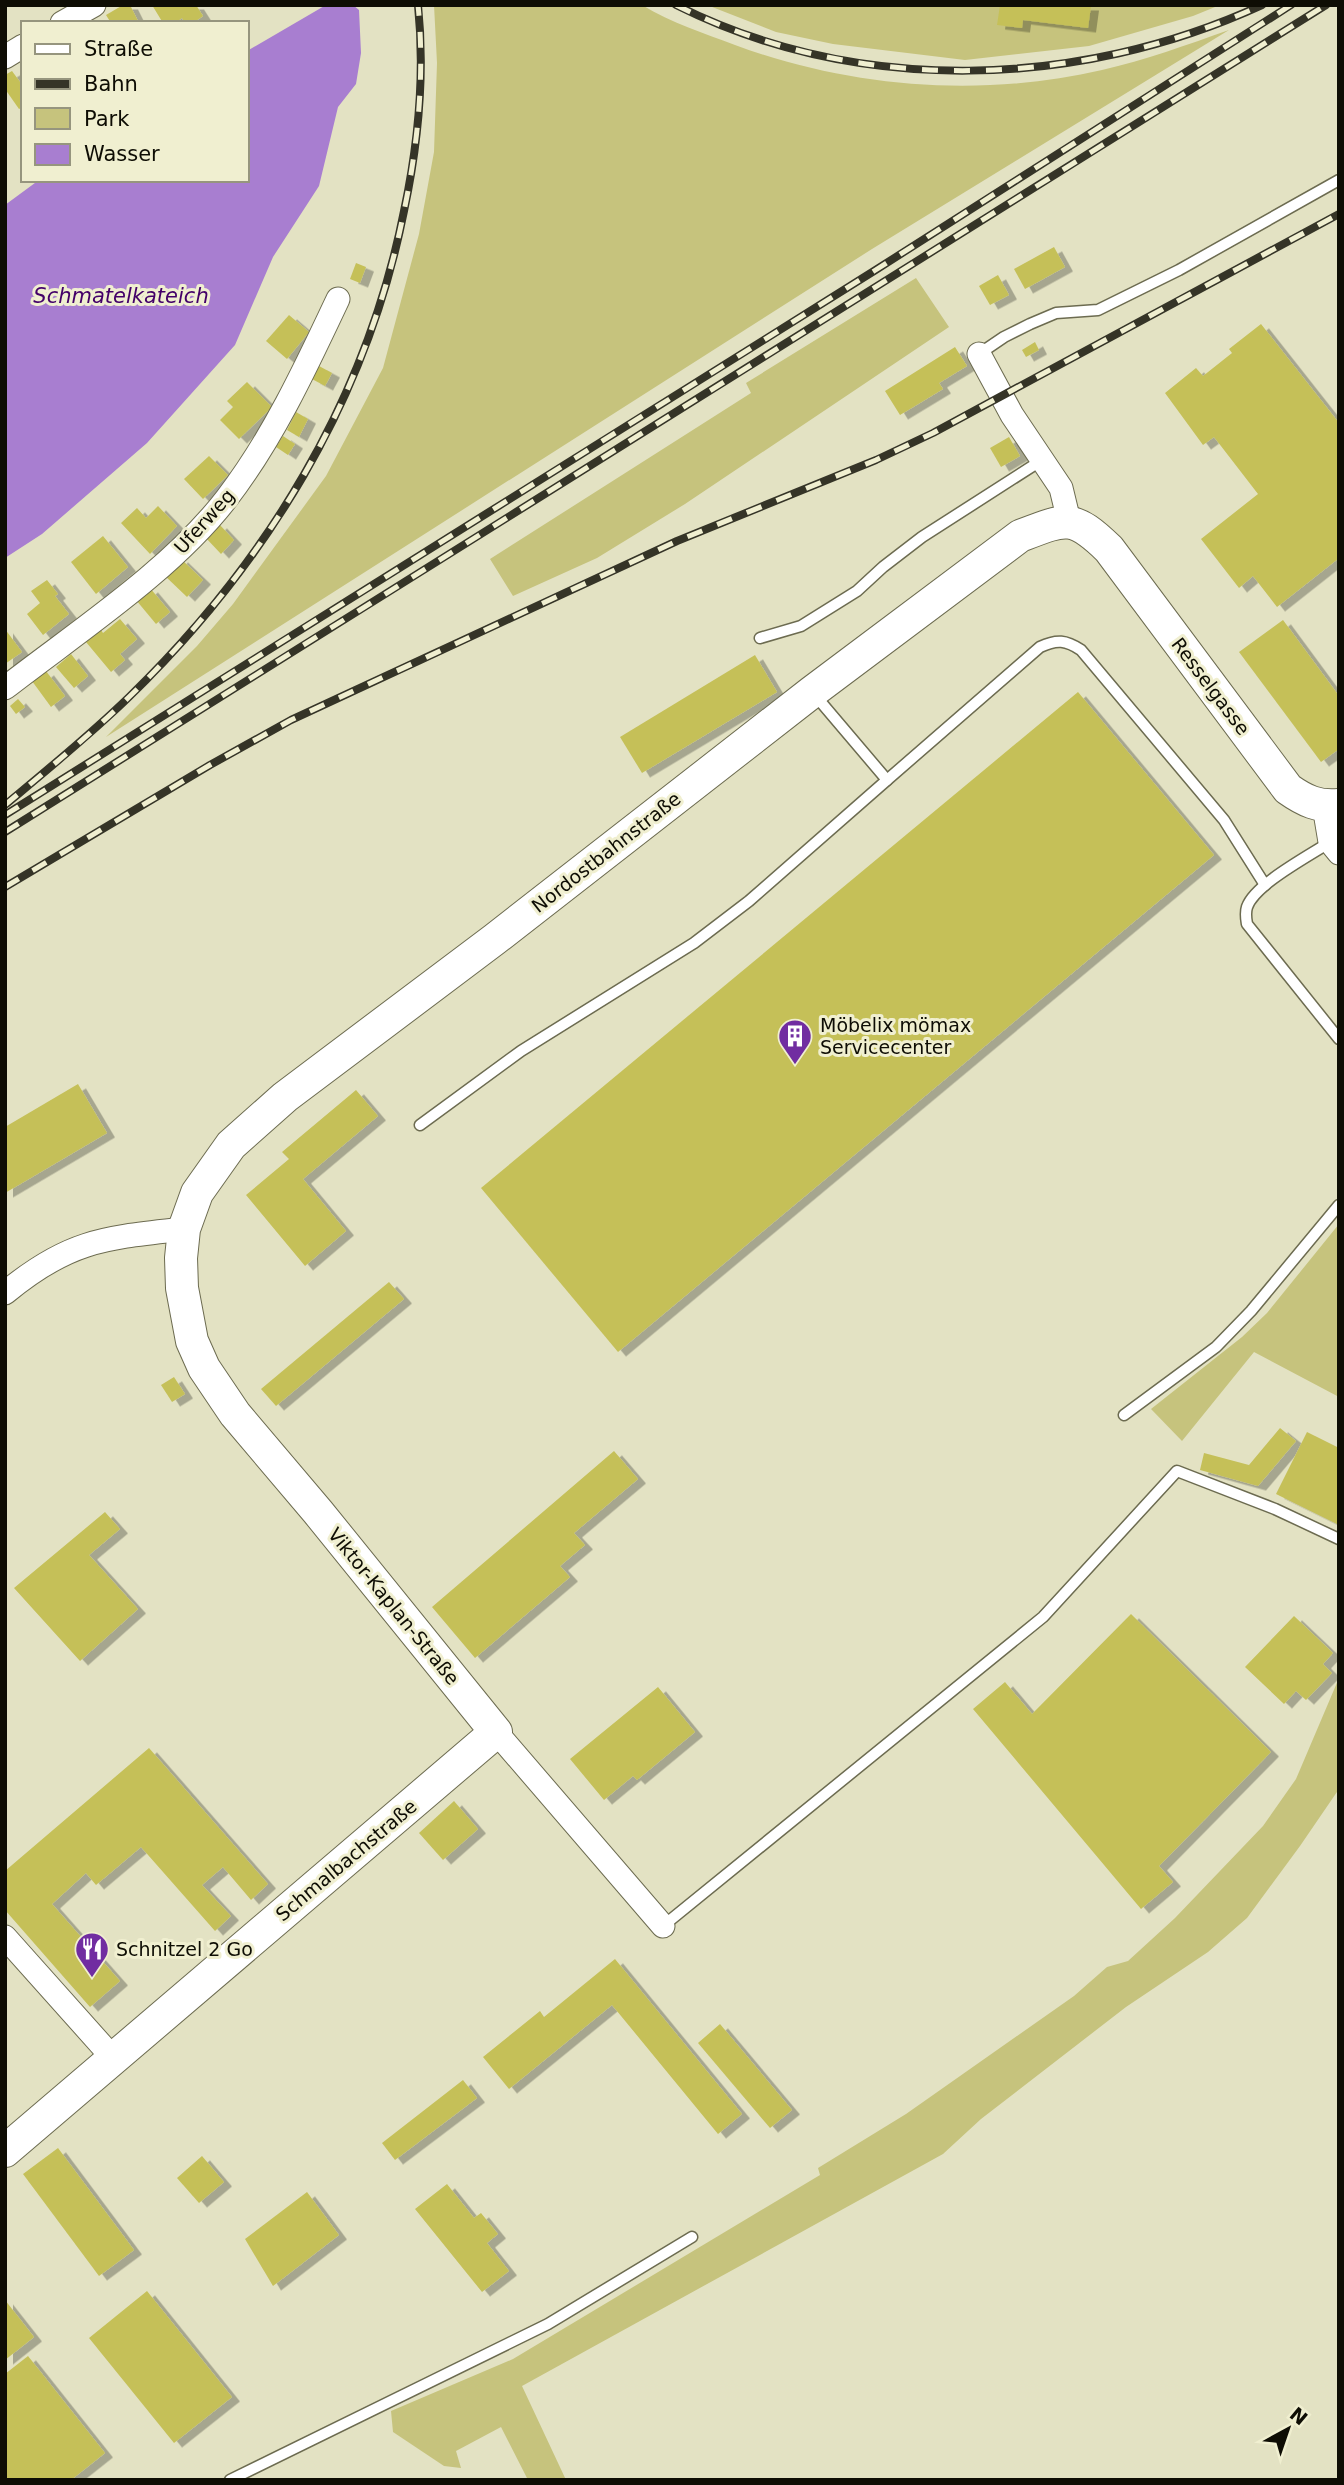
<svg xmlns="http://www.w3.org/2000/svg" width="1344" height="2485" font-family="'DejaVu Sans',sans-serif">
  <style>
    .green { fill: #c6c37d }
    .water { fill: #a87ed0 }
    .building { fill: #c5c059; filter: url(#shadow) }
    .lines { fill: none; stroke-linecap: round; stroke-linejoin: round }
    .lane-casing { stroke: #6c6b50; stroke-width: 13 }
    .street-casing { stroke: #6c6b50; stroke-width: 25 }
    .secondary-casing { stroke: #6c6b50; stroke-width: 34 }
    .lane { stroke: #fff; stroke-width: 10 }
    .street { stroke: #fff; stroke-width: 23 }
    .secondary { stroke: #fff; stroke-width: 32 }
    .rail-casing { stroke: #353427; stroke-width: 8 }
    .rail { stroke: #f0efd0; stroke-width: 5; stroke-dasharray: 16; stroke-linecap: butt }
    .labels { text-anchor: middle; stroke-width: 6; stroke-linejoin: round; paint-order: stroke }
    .street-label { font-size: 19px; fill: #0e0d04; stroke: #f0efd0 }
    .poi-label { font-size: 19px; fill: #0e0d04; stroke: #f0efd0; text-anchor: start }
    .water-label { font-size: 21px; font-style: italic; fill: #430068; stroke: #f0efd0 }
  </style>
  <defs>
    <filter id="shadow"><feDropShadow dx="8" dy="4.5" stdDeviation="0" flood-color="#0004"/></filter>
  </defs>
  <rect width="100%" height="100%" fill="#e3e2c3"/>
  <g class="green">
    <path d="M434,5H642C672,23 703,33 735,45C851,88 981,98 1102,70C1145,60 1187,45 1229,30L872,249L106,737L197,646L233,604L326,476L383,368L419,234L434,152L437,63Z"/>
    <polygon points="707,5 1220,5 1193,16 1089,46 965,60 833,44 776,32"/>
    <polygon points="916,278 949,327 685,504 597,558 513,596 490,559 751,393 746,383"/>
    <polygon points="1339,1224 1339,1397 1254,1352 1182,1441 1151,1409 1242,1337 1267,1313"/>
    <polygon points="1339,1678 1339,1789 1300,1846 1247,1918 1208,1952 1126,2007 981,2119 943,2154 522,2386 566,2480 528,2480 501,2427 456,2451 461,2468 444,2466 393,2432 391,2411 513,2359 820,2175 818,2168 906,2114 1074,1996 1107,1967 1128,1961 1175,1918 1263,1826 1296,1779"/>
  </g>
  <polygon class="water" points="326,5 353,5 359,10 361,53 356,84 338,107 319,186 273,257 235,345 147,443 42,534 5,558 5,205 39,180 247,180 247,51"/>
  <g class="building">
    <polygon points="123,5 130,5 139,23 111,23 106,15"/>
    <polygon points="152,5 196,5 203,16 193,23 185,23 182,18 175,23 163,23"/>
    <polygon points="1000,5 1091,6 1088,28 1023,20 1022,28 997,25"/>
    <polygon points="12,71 23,86 23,107 19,109 5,89 5,75"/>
    <polygon points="1054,247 1065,267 1025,289 1014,269"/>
    <polygon points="356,263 366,267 360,283 350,279"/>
    <polygon points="998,275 1009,295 990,305 979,286"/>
    <polygon points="289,315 309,332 287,359 266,341"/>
    <polygon points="1261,324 1339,423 1339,558 1277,607 1253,576 1239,588 1201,539 1258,494 1214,437 1203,445 1165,393 1196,368 1203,376 1232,353 1229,349"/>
    <polygon points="1035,342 1039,350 1026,357 1022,350"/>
    <polygon points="955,347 967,366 939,383 943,389 900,415 885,391"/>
    <polygon points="319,366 332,373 325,386 312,379"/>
    <polygon points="247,382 272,407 239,439 220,420 233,407 227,401"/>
    <polygon points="296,412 308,419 299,437 287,430"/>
    <polygon points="283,436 295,444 288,455 276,447"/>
    <polygon points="1009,437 1020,456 1001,467 990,448"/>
    <polygon points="209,456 228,475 203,499 184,479"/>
    <polygon points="158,506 177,526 150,554 121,523 137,508 146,518"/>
    <polygon points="219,524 234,540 221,554 205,537"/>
    <polygon points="103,536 128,567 96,594 71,562"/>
    <polygon points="180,558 203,580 187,597 164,575"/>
    <polygon points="47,580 58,594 55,596 69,614 43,635 27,614 40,603 31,591"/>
    <polygon points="150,588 170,612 156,624 136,600"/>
    <polygon points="120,619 137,639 120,654 125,660 111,672 86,642 101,630 103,633"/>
    <polygon points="1283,620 1339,696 1339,749 1321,762 1239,652"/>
    <polygon points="5,629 22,652 5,664"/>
    <polygon points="71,654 88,676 74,688 56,667"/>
    <polygon points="755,655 777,692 642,773 620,737"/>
    <polygon points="46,671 65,696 51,707 32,681"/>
    <polygon points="1078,692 1214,855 618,1352 481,1188"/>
    <polygon points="18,699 25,707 16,714 10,706"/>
    <polygon points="78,1084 107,1133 5,1193 5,1127"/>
    <polygon points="356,1090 378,1116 303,1179 346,1231 305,1266 246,1195 289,1159 282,1152"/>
    <polygon points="389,1282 404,1299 276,1406 261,1389"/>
    <polygon points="174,1377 185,1394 172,1402 161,1385"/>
    <polygon points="1280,1428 1296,1441 1258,1486 1200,1470 1204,1453 1249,1465"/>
    <polygon points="1307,1432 1339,1448 1339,1525 1276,1494"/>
    <polygon points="614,1451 638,1479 574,1533 585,1545 560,1566 570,1577 475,1658 432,1607"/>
    <polygon points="105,1512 120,1529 89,1555 138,1609 80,1661 14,1588"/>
    <polygon points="1131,1614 1271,1752 1159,1866 1173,1882 1141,1909 973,1709 1005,1682 1032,1714"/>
    <polygon points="1294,1616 1333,1653 1323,1664 1332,1673 1306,1700 1296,1691 1284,1704 1245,1667"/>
    <polygon points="658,1687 695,1732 637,1780 633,1776 604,1800 570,1759"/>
    <polygon points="149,1748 268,1884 251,1900 223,1867 202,1885 231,1916 215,1931 141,1847 96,1885 86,1873 52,1904 120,1981 90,2007 5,1910 5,1871"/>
    <polygon points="454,1801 478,1829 443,1860 419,1833"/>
    <polygon points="615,1959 742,2114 718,2134 612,2005 509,2089 483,2057 540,2011 544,2017"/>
    <polygon points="720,2024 792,2110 770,2128 698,2043"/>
    <polygon points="463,2080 477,2098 395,2160 382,2143"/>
    <polygon points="58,2148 134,2250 99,2276 23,2174"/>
    <polygon points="202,2156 224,2182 199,2203 177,2178"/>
    <polygon points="447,2184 474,2218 481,2213 498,2234 487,2243 509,2271 482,2292 415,2209"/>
    <polygon points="307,2192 339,2235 273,2286 245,2239"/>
    <polygon points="147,2291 232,2397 174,2443 89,2338"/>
    <polygon points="5,2300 34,2337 5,2360"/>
    <polygon points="28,2356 105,2453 71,2480 5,2480 5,2374"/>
  </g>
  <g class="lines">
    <g class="lane-casing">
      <g id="lane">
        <polyline points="979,354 1004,337 1030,324 1056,313 1098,310 1179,270 1339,180"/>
        <polyline points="760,638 801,626 857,591 883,567 922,537 1042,460"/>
        <path d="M887,780L1040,647C1057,639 1066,640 1081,650L1224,820L1265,885"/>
        <path d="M1330,842C1309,856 1255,884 1247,907C1245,913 1246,918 1247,924L1339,1039"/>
        <polyline points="420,1125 521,1051 694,943 749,901 887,780 814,694"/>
        <polyline points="1124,1415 1216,1347 1251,1311 1339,1205"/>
        <polyline points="663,1926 1043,1617 1177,1471 1275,1509 1339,1539"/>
        <polyline points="230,2480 548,2324 692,2237"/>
      </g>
    </g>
    <g class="street-casing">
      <g id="street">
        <polyline points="62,23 94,5"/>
        <polyline points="5,57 23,46"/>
        <polyline points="979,354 1012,415 1061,488 1069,521"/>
        <path d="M5,688C77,632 172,570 227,498C273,438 306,367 338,299"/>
        <polyline points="1324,806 1330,842 1339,853"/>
        <path d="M5,1293C69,1240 104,1238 184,1229"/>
        <polyline points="496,1732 663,1926"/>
        <polyline points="5,1937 113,2058"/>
      </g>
    </g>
    <g class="secondary-casing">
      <path id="secondary" d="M5,2151L496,1732L318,1512L235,1414L204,1368L192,1341L182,1288L181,1258L184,1229L197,1193L231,1145L285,1097L495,939L812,692L1020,536C1066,518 1073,514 1109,549L1288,789C1305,801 1318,807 1339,805"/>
    </g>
    <use href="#lane" class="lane"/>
    <use href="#street" class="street"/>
    <use href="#secondary" class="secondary"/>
    <g class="rail-casing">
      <g id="rail">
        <path d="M676,5C858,96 1079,89 1262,5"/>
        <path d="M5,805C47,770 90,735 129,697C266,564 367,399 404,211C418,145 425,73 418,5"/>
        <polyline points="5,815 874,271 1291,5"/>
        <polyline points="5,832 1326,5"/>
        <polyline points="5,887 210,765 291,720 677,541 876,460 933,433 1339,214"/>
      </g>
    </g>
    <use href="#rail" class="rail"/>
  </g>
  <defs>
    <g id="building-pin" transform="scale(1.75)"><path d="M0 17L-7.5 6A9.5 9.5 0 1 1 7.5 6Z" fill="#712da1" stroke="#f0efd0"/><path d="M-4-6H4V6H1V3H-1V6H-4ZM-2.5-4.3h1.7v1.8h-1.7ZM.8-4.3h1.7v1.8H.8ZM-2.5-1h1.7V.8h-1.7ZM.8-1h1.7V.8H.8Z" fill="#fff"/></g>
    <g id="restaurant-pin" transform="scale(1.75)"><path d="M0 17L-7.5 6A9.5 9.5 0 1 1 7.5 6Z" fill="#712da1" stroke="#f0efd0"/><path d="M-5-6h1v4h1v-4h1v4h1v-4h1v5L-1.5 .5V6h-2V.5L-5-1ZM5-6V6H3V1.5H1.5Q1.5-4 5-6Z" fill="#fff"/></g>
  </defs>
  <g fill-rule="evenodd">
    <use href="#building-pin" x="795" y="1036"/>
    <use href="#restaurant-pin" x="92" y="1949"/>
  </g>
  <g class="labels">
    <g class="street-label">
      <text transform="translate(204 521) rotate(-48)" y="7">Uferweg</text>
      <text transform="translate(1211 686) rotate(53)" y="7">Resselgasse</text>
      <text transform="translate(606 852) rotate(-38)" y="7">Nordostbahnstraße</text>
      <text transform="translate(394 1606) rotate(51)" y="7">Viktor-Kaplan-Straße</text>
      <text transform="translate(346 1860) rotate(-40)" y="7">Schmalbachstraße</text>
    </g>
    <g class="poi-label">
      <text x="820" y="1032">Möbelix mömax<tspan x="820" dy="22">Servicecenter</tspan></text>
      <text x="116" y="1956">Schnitzel 2 Go</text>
    </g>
    <g class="water-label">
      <text x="121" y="303">Schmatelkateich</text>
    </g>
  </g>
  <rect width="1344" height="2485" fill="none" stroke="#0e0d04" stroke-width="14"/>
  <rect x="21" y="21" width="228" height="161" fill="#f0efd0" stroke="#96957e" stroke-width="2"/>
  <rect x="35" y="44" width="35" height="10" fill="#ffffff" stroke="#96957e" stroke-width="2"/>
  <text x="84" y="56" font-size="21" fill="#0e0d04">Straße</text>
  <rect x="35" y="79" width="35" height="10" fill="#353427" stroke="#96957e" stroke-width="2"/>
  <text x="84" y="91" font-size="21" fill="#0e0d04">Bahn</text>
  <rect x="35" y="108" width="35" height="21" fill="#c6c37d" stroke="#96957e" stroke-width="2"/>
  <text x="84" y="126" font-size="21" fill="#0e0d04">Park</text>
  <rect x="35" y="144" width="35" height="21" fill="#a87ed0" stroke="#96957e" stroke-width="2"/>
  <text x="84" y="161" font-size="21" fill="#0e0d04">Wasser</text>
  <g transform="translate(1288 2429) rotate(40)" stroke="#f0efd0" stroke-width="5" paint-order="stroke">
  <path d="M0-5L12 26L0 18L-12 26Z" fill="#0e0d04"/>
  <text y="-10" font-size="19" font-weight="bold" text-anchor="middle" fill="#0e0d04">N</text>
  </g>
</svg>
